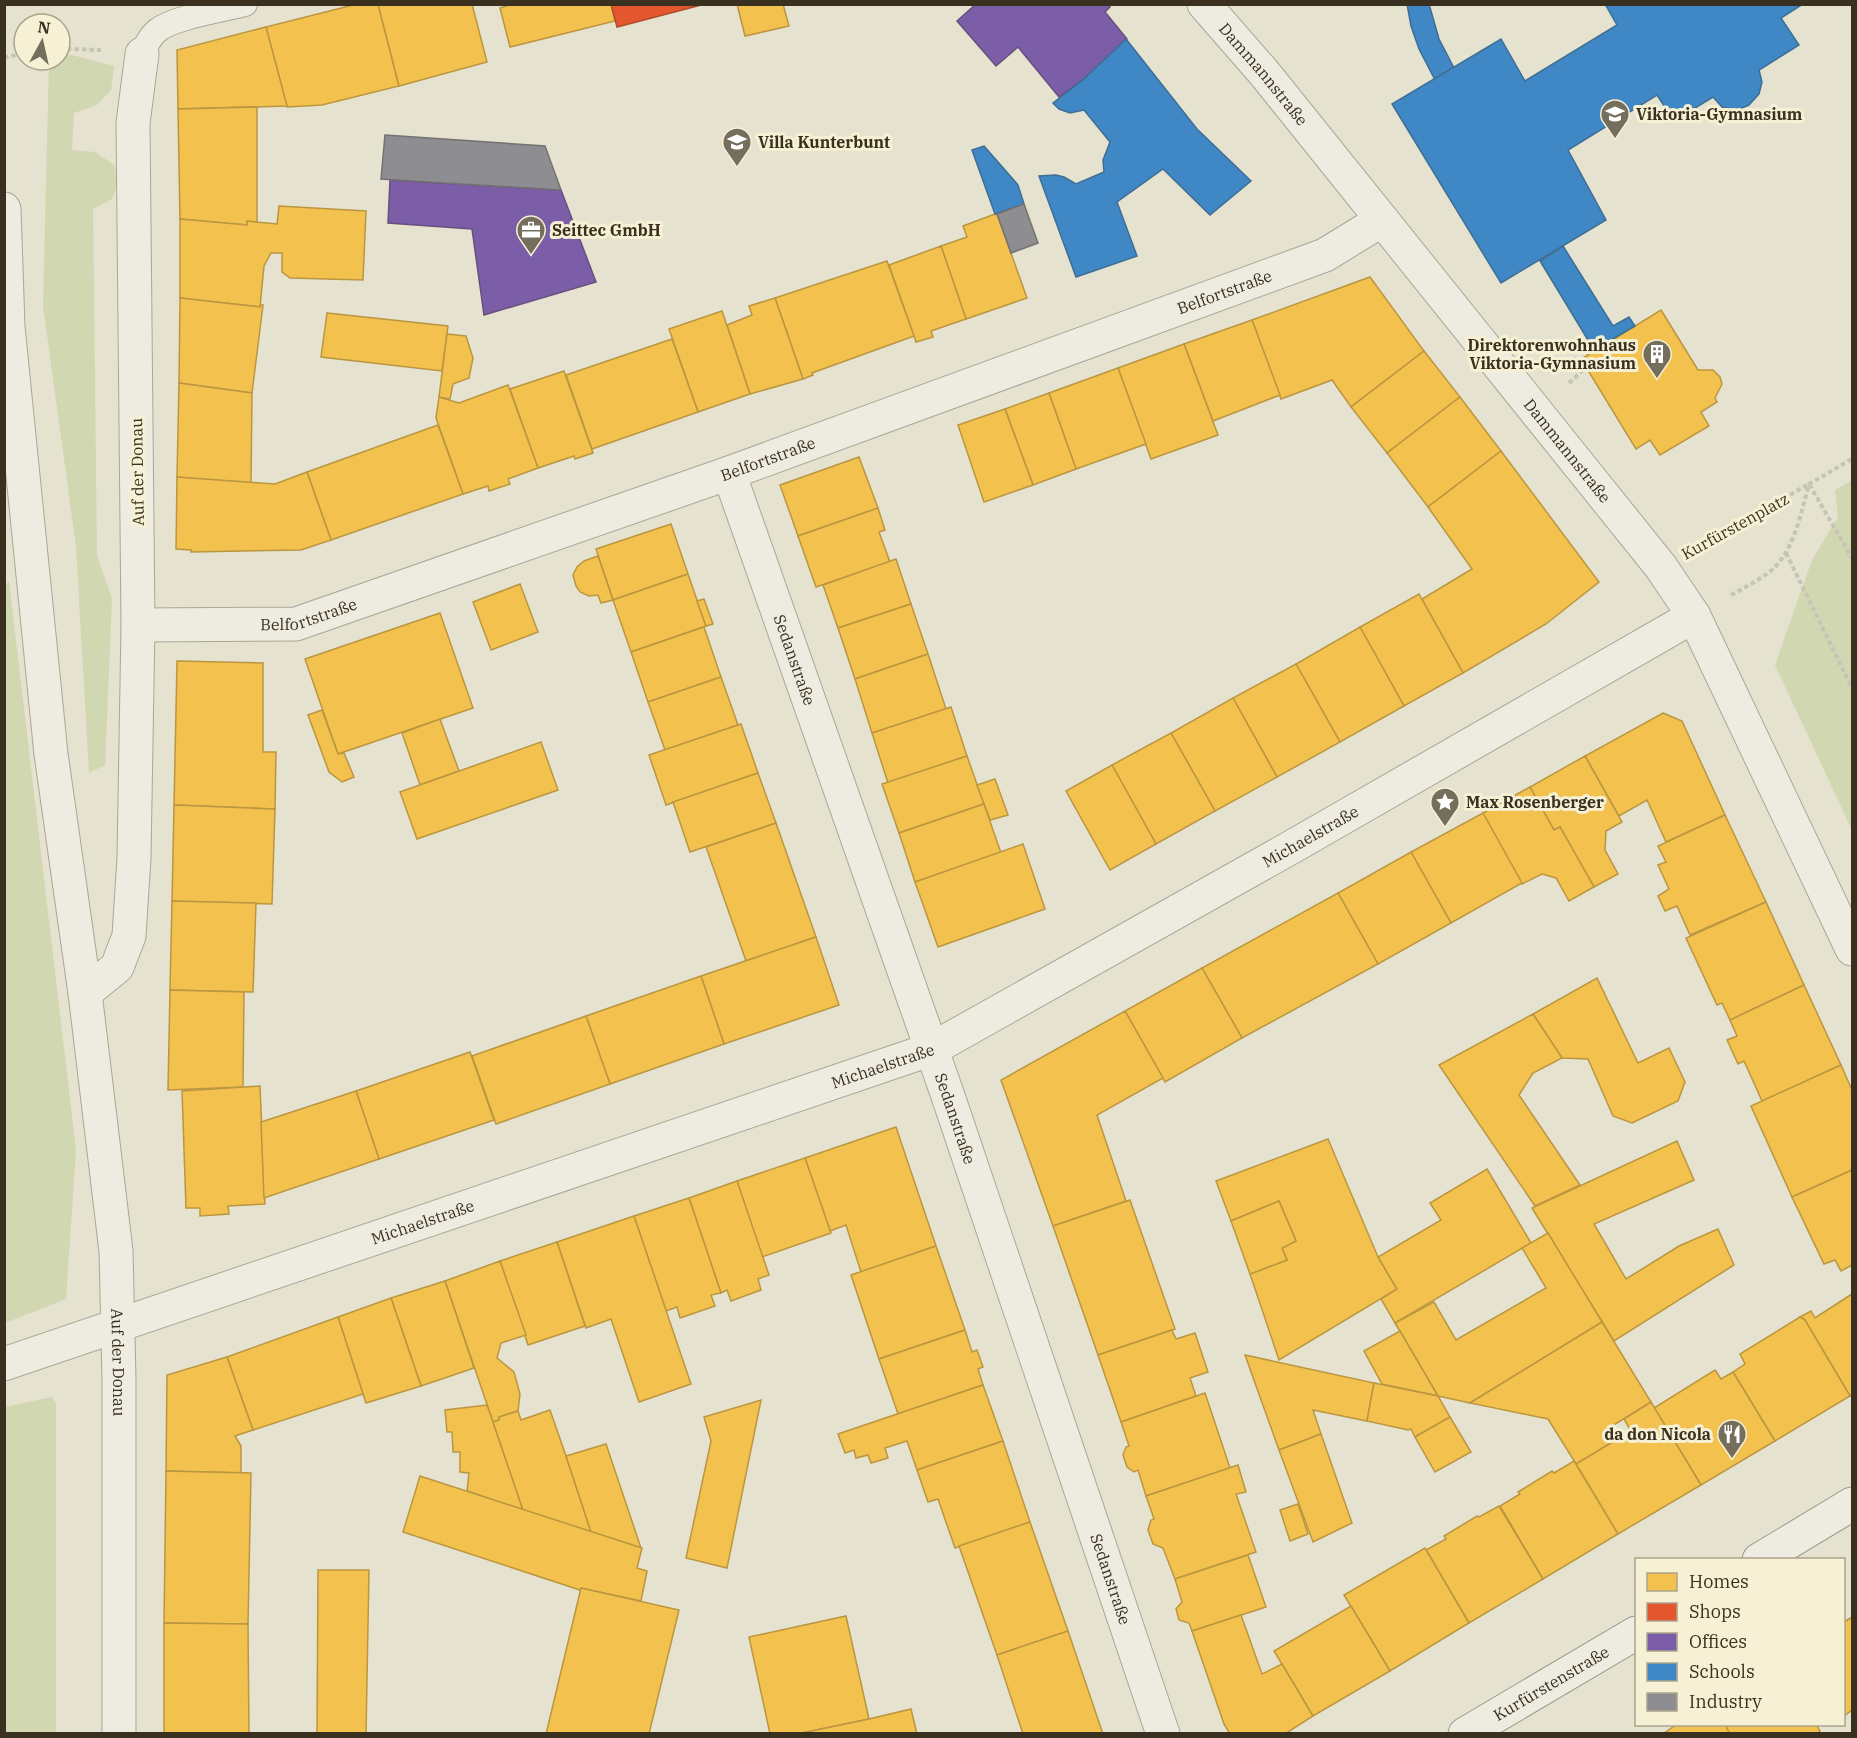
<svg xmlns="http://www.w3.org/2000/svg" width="1857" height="1738" font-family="'IBM Plex Serif',serif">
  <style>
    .green { fill: #d1d7b1 }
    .homes { fill: #f2c14e; stroke: #bb9640; stroke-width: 1.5 }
    .shops { fill: #e4572e; stroke: #b14b2a; stroke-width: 1.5 }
    .offices { fill: #7b5ea7; stroke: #68507e; stroke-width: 1.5 }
    .schools { fill: #3f88c5; stroke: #3e6e93; stroke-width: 1.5 }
    .industry { fill: #8d8d92; stroke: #747170; stroke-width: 1.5 }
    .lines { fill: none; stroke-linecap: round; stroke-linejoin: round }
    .service-casing { stroke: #aba697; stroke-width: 26 }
    .minor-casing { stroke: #aba697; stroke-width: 35 }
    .secondary-casing { stroke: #9a9688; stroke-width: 35 }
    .path { stroke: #c6c3b7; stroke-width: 4; stroke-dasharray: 4.5 3; stroke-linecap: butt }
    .service { stroke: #eeebe0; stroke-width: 24 }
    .minor { stroke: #eeebe0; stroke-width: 33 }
    .secondary { stroke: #eeebe0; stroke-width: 33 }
    .labels { text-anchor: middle; stroke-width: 6; stroke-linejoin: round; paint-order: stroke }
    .street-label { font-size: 16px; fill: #3a301f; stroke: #f6f1d5 }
    .poi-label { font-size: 16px; font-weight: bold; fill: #3a301f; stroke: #f6f1d5; text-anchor: start }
  </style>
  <rect width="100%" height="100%" fill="#e5e2cf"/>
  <g class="green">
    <polygon points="72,55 114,66 111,90 97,105 74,113 72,150 95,152 114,165 119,182 112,199 93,209 97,556 112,598 105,765 89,773 76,546 43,306 49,60 60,60 60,56"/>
    <polygon points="1852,480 1852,830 1775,665 1812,560 1838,517 1835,490"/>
    <polygon points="9,581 76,1150 66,1299 5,1323 4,587"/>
    <polygon points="52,1397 56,1404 56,1733 5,1733 5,1407"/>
  </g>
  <g class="homes">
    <polygon points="357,4 378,4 399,86 322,105 287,107 266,27"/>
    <polygon points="378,4 472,4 487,62 399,86"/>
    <polygon points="513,4 611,4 615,21 510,47 500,8"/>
    <polygon points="737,4 783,4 789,26 745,36"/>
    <polygon points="266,27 287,106 178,109 177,50"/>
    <polygon points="257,107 257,222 247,221 247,225 180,219 178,109"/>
    <polygon points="279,206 366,211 363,280 290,278 282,272 282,253 271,253 264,266 260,307 180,298 180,219 247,225 247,221 277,224"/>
    <polygon points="995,214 997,214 1027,298 966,319 941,246 967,237 963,226"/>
    <polygon points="941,246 966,319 931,331 933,337 916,342 889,265"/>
    <polygon points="887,261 914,336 812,373 813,375 803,379 775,298"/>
    <polygon points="1370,277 1424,351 1351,407 1332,380 1281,399 1252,320"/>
    <polygon points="180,298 260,307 260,305 263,305 252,393 179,383"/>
    <polygon points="775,298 803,379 750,394 727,325 752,315 749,306"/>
    <polygon points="1661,310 1698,370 1713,370 1720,377 1722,384 1715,398 1717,402 1701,412 1709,426 1660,455 1650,440 1636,449 1581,359"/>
    <polygon points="722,311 750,394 698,412 669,329"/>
    <polygon points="327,313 448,326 442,371 321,357"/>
    <polygon points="1252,320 1280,395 1213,421 1184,344"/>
    <polygon points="447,334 466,336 473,358 469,378 453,384 450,399 439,397"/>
    <polygon points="672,339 698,412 592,449 566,375"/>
    <polygon points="1184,344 1218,435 1151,459 1118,368"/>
    <polygon points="1424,351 1460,397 1387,453 1351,407"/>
    <polygon points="1118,368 1146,444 1076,469 1049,393"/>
    <polygon points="564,371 593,453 575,459 574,456 538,468 510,389"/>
    <polygon points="179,383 252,393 251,483 177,477"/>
    <polygon points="508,385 538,468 508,479 510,484 489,491 488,486 463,494 436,418 439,397 459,403"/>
    <polygon points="1049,393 1076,469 1033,485 1005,409"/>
    <polygon points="1460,397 1501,451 1428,507 1387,453"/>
    <polygon points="1005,409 1033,485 984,502 958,425"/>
    <polygon points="438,425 463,494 331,540 307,472"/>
    <polygon points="1501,451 1599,582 1546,624 1463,673 1422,599 1472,569 1428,507"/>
    <polygon points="859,457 878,508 798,536 780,485"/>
    <polygon points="307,472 331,540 301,550 191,552 191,550 176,549 177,477 275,484"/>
    <polygon points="878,508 885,530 879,532 890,562 816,587 798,536"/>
    <polygon points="671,524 688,574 613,600 596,549"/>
    <polygon points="598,556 613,600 601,603 598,595 589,596 580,592 576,586 573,575 577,567 584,561"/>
    <polygon points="896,559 911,604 838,628 823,585"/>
    <polygon points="688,574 706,626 631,652 613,600"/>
    <polygon points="520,584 538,632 491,650 473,602"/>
    <polygon points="1419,594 1463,673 1404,706 1360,627"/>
    <polygon points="704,599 713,624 706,626 697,601"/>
    <polygon points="911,604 928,654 855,679 838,628"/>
    <polygon points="440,613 473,708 338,754 305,659"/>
    <polygon points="704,627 721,677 648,702 631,652"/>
    <polygon points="1360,627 1404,706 1340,742 1296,664"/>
    <polygon points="928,654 946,709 872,733 855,679"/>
    <polygon points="177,661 263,663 263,752 276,752 275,809 174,805"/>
    <polygon points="1296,664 1340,742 1277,777 1233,698"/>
    <polygon points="721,677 738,725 665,750 648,702"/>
    <polygon points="1233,698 1277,777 1215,811 1171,733"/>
    <polygon points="951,707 967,756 888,783 872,733"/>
    <polygon points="322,710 338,754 344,753 354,777 342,782 329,772 308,715"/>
    <polygon points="1663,713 1682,721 1725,815 1666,842 1647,800 1619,816 1585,756"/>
    <polygon points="440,719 459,771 420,785 402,733"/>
    <polygon points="741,724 758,773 666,805 649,755"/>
    <polygon points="1171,733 1215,811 1156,844 1112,765"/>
    <polygon points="541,742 558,790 417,839 400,792"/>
    <polygon points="967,756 984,804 899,833 882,784"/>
    <polygon points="1585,756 1622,822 1606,831 1605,850 1618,874 1594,887 1560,827 1554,830 1530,787"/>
    <polygon points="1112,765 1156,844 1110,870 1066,791"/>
    <polygon points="758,773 776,823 690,852 673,802"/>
    <polygon points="995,779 1008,815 990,820 977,785"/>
    <polygon points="1530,787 1554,830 1560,827 1594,887 1569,901 1556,878 1542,874 1522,884 1483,813"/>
    <polygon points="984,804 1001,853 915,882 899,833"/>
    <polygon points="174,805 275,809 272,904 172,901"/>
    <polygon points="1483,813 1522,883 1451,923 1411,852"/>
    <polygon points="1725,815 1766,902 1690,935 1677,906 1665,911 1658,896 1669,889 1658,865 1666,862 1658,846"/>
    <polygon points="776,823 816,937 746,961 706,847"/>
    <polygon points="1023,844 1045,909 938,947 915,882"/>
    <polygon points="1411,852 1451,923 1378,964 1338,893"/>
    <polygon points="1338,893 1378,964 1242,1038 1202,968"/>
    <polygon points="172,901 256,903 253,992 170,990"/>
    <polygon points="1766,902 1804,985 1730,1020 1722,1003 1717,1005 1686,938"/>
    <polygon points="816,937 839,1005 724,1044 701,976"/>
    <polygon points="1202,968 1242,1038 1165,1082 1125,1011"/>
    <polygon points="701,976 724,1044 610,1084 586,1016"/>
    <polygon points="1597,978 1638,1063 1669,1048 1685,1082 1678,1101 1632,1123 1613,1116 1588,1059 1562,1058 1533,1014"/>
    <polygon points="1804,985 1841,1065 1762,1101 1744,1061 1738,1064 1727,1040 1737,1036 1730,1020"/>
    <polygon points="170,990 244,992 243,1087 168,1090"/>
    <polygon points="1125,1011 1163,1078 1097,1115 1126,1201 1053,1226 1001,1080"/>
    <polygon points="1533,1014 1562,1058 1533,1073 1519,1095 1580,1185 1535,1206 1439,1065"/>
    <polygon points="586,1016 610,1084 496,1124 472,1056"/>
    <polygon points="470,1052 494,1120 379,1159 356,1091"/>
    <polygon points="1841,1065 1852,1090 1852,1170 1792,1197 1751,1106"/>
    <polygon points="260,1086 265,1204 228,1206 229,1214 200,1216 200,1208 186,1208 182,1091"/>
    <polygon points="356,1091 379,1159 264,1198 261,1122"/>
    <polygon points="896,1127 936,1246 861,1272 846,1225 830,1231 805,1158"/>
    <polygon points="1328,1139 1378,1257 1397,1289 1279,1360 1250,1274 1287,1260 1282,1248 1296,1241 1279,1201 1231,1221 1216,1181"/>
    <polygon points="1677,1141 1694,1180 1594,1224 1626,1279 1679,1246 1718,1229 1734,1265 1614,1341 1532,1208"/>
    <polygon points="805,1158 831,1233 762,1257 737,1181"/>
    <polygon points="1487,1169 1531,1243 1395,1323 1381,1299 1397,1289 1378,1257 1441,1220 1430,1203"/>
    <polygon points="1852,1170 1852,1265 1841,1271 1835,1260 1824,1264 1792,1197"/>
    <polygon points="737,1181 769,1275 758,1279 761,1290 731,1301 727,1290 721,1293 689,1198"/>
    <polygon points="689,1198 721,1293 711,1295 715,1306 680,1318 677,1307 666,1311 634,1216"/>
    <polygon points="1130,1200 1175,1329 1098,1355 1053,1226"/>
    <polygon points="1279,1201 1296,1241 1282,1248 1287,1260 1250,1274 1231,1221"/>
    <polygon points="634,1216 691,1384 639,1402 611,1319 586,1328 557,1242"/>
    <polygon points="1548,1233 1602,1322 1470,1403 1438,1396 1395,1323 1434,1302 1456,1340 1546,1288 1522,1248"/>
    <polygon points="557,1242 585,1326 528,1345 500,1261"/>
    <polygon points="936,1246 965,1330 879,1359 851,1275"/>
    <polygon points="500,1261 526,1335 501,1343 497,1358 514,1372 520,1394 518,1411 499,1417 499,1420 493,1422 445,1281"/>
    <polygon points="445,1281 474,1368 421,1386 391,1298"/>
    <polygon points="1852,1294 1852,1394 1850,1396 1805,1320 1800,1317 1811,1311 1815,1318"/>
    <polygon points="391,1298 421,1386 366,1403 338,1317"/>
    <polygon points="338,1317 363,1394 253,1430 227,1357"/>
    <polygon points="1800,1317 1805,1320 1850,1396 1775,1441 1733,1372 1745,1364 1740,1354"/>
    <polygon points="1602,1322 1651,1402 1604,1431 1611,1443 1576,1464 1548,1419 1470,1403"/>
    <polygon points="965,1330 972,1352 977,1350 983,1367 978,1369 983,1385 898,1414 879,1359"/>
    <polygon points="1172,1330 1176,1339 1195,1333 1208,1372 1190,1378 1196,1396 1121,1422 1098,1355"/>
    <polygon points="1400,1331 1438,1396 1382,1384 1364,1351"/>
    <polygon points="1245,1355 1374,1383 1367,1421 1313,1410 1321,1434 1279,1450"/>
    <polygon points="227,1357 253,1430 235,1436 241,1446 241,1473 166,1471 167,1375"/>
    <polygon points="1715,1370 1721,1379 1733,1372 1775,1441 1701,1485 1654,1408"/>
    <polygon points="1374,1383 1438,1396 1450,1417 1415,1437 1411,1429 1408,1430 1367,1421"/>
    <polygon points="983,1385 1003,1441 917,1470 907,1441 885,1448 888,1458 871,1463 868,1455 856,1458 854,1450 845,1453 838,1434"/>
    <polygon points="1205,1393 1230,1468 1146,1496 1138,1470 1134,1472 1127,1467 1123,1455 1126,1447 1129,1446 1121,1422"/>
    <polygon points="761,1400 727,1568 686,1558 711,1441 704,1417"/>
    <polygon points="1651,1402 1701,1485 1618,1534 1576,1464 1631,1431 1624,1419"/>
    <polygon points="487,1405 493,1422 523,1510 467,1491 469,1473 460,1472 460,1452 453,1452 452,1432 447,1432 445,1410"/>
    <polygon points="550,1410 566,1456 591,1532 523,1510 493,1422 499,1420 499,1417 518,1411 521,1420"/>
    <polygon points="1450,1417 1471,1452 1435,1472 1415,1437"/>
    <polygon points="1321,1434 1352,1523 1313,1542 1279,1450"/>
    <polygon points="1003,1441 1030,1522 955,1548 938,1499 928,1502 917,1470"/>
    <polygon points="606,1444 641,1548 591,1532 566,1456"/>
    <polygon points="1574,1461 1618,1534 1543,1579 1500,1506 1520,1494 1518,1492 1552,1471 1554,1473"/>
    <polygon points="1238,1465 1246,1492 1236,1494 1256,1552 1175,1579 1163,1548 1153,1544 1148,1530 1151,1520 1154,1519 1146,1496"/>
    <polygon points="166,1471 251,1473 248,1624 164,1623"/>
    <polygon points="420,1476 642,1548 637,1568 647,1571 641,1601 581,1588 580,1590 403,1532"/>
    <polygon points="1298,1504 1308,1534 1290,1541 1280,1510"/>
    <polygon points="1499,1506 1543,1579 1469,1623 1426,1550 1446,1539 1444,1536 1477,1516 1479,1517"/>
    <polygon points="1030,1522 1068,1631 997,1655 959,1546"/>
    <polygon points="1425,1548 1469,1623 1390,1671 1344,1595"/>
    <polygon points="1248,1555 1266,1607 1192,1631 1189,1623 1179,1620 1176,1609 1182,1602 1175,1579"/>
    <polygon points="318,1570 369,1570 366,1734 317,1734"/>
    <polygon points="581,1588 679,1610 649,1734 546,1734"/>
    <polygon points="1351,1606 1390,1671 1313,1716 1274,1651"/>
    <polygon points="1241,1615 1262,1674 1282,1664 1313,1716 1285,1734 1230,1734 1224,1724 1192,1631"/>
    <polygon points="846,1616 869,1719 797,1734 770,1734 749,1637"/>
    <polygon points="1852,1617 1852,1710 1844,1716 1844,1622"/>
    <polygon points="164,1623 248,1624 249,1734 164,1734"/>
    <polygon points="1068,1631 1103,1734 1023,1734 997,1655"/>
    <polygon points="911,1709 917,1734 797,1734 869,1719"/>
    <polygon points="1677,1724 1725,1724 1730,1734 1663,1734"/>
    <polygon points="1725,1724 1816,1724 1820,1731 1816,1734 1730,1734"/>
  </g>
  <polygon class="shops" points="611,4 705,4 617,27"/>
  <g class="offices">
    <polygon points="976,4 1107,4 1110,7 1105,12 1127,39 1085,78 1059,97 1018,47 996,66 957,21"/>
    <polygon points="390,180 561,190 596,282 484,315 472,229 388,223"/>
  </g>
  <g class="schools">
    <polygon points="1407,4 1429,4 1439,39 1454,68 1435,80 1419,49 1411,26"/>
    <polygon points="1605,4 1803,4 1781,18 1799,45 1759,70 1762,82 1759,94 1749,105 1737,110 1722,107 1713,97 1674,121 1657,95 1568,150 1606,220 1501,283 1392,104 1501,39 1525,81 1617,25"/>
    <polygon points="1126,39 1197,129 1251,181 1210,215 1163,169 1117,202 1137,256 1076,277 1039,176 1056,175 1064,177 1076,184 1104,172 1103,160 1110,142 1084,110 1070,113 1059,109 1053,103 1085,78"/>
    <polygon points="984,146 1018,185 1024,204 995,214 972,150"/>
    <polygon points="1563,246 1613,326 1629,317 1635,326 1594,350 1540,261"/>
  </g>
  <g class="industry">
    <polygon points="385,135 545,146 561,190 381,179"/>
    <polygon points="1024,204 1038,243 1011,253 997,214"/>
  </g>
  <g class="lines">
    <g class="service-casing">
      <path id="service" d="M142,54C146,45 150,36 158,30C175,17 223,10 245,4"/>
    </g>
    <g class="minor-casing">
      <g id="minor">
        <path id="s1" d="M1204,4L1265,74L1661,567L1694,616L1852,949"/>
        <path id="s2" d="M4,209L8,327L51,754L85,993L116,1251L119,1380V1734"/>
        <path id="s3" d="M729,473L948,1096L1163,1734"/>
        <path id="s4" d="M138,625L296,624L729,473L1325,255L1382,220"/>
        <polyline points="85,993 117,967 129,936 134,858 138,625 133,123 142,54"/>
        <path id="s5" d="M4,1364L932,1049L1290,848L1694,616"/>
      </g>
    </g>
    <g class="secondary-casing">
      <g id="secondary">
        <polyline points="1759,1560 1852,1504"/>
        <path id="s6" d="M1465,1734L1636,1633"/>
      </g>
    </g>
    <g class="path">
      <polyline points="60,46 68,49 101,50"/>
      <polyline points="4,58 24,53"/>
      <polyline points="1569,383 1582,371 1576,364 1572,352"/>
      <polyline points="1699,547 1809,484 1852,558"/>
      <polyline points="1786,553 1852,688"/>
      <path d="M1731,595C1744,588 1757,581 1768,573C1794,554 1801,512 1809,484L1852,459"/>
    </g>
    <use href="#service" class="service"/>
    <use href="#minor" class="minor"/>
    <use href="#secondary" class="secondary"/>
  </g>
  <defs>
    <g id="school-pin" transform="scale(1.5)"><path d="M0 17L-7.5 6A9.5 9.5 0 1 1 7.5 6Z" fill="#766e5d" stroke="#f6f1d5"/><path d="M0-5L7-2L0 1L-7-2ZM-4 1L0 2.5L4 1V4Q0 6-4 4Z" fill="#fff"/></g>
    <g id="office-pin" transform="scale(1.5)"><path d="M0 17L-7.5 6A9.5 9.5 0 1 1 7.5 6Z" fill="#766e5d" stroke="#f6f1d5"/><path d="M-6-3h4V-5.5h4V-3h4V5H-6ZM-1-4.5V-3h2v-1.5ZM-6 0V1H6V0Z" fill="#fff"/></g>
    <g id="building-pin" transform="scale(1.5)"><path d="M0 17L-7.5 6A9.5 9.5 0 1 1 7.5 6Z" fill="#766e5d" stroke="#f6f1d5"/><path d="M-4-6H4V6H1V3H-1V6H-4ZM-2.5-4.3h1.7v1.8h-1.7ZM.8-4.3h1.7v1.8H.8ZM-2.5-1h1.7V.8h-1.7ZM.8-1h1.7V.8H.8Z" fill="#fff"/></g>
    <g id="sight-pin" transform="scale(1.5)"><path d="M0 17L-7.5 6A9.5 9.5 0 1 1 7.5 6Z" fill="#766e5d" stroke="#f6f1d5"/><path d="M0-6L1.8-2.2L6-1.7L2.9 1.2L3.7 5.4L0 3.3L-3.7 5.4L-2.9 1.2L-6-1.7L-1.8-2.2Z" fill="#fff"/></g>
    <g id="restaurant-pin" transform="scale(1.5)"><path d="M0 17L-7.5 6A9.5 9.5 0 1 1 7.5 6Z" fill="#766e5d" stroke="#f6f1d5"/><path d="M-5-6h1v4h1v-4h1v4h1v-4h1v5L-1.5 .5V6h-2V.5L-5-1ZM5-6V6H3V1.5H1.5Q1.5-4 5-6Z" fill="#fff"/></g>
  </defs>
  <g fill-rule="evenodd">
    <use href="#school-pin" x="1615" y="114"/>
    <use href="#school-pin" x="737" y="142"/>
    <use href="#office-pin" x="531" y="230"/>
    <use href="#building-pin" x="1657" y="354"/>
    <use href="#sight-pin" x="1445" y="802"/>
    <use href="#restaurant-pin" x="1732" y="1434"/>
  </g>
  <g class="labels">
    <g class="street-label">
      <text dy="6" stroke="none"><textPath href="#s1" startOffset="92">Dammannstraße</textPath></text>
      <text dy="6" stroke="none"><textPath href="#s4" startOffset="1144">Belfortstraße</textPath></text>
      <text dy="6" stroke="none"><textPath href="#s1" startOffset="576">Dammannstraße</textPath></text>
      <text dy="6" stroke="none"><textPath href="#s4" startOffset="658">Belfortstraße</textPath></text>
      <text transform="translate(137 472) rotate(-91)" y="6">Auf der Donau</text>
      <text transform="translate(1735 526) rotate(-29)" y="6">Kurfürstenplatz</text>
      <text dy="6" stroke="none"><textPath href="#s4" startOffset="172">Belfortstraße</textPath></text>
      <text dy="6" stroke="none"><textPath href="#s3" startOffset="198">Sedanstraße</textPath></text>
      <text dy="6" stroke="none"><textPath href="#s5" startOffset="1414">Michaelstraße</textPath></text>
      <text dy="6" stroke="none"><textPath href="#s5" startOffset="928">Michaelstraße</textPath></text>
      <text dy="6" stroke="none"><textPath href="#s3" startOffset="684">Sedanstraße</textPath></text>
      <text dy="6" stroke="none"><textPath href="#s5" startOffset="442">Michaelstraße</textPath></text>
      <text dy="6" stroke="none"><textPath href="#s2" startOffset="1160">Auf der Donau</textPath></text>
      <text dy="6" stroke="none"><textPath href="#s3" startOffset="1170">Sedanstraße</textPath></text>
      <text dy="6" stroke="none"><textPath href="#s6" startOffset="100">Kurfürstenstraße</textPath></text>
    </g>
    <g class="poi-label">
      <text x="1636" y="120">Viktoria-Gymnasium</text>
      <text x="758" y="148">Villa Kunterbunt</text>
      <text x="552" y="236">Seittec GmbH</text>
      <text x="1636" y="351" text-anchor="end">Direktorenwohnhaus<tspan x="1636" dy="18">Viktoria-Gymnasium</tspan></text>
      <text x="1466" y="808">Max Rosenberger</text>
      <text x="1711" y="1440" text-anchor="end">da don Nicola</text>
    </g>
  </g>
  <rect width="1857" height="1738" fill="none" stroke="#3a301f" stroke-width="12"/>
  <rect x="1635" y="1558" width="210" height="168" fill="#f6f1d5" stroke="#aba48c" stroke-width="1.5"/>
  <rect x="1647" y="1573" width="30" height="18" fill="#f2c14e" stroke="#aba48c" stroke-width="1.5"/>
  <text x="1689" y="1588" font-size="18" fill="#3a301f">Homes</text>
  <rect x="1647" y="1603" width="30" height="18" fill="#e4572e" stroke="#aba48c" stroke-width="1.5"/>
  <text x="1689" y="1618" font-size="18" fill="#3a301f">Shops</text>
  <rect x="1647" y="1633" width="30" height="18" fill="#7b5ea7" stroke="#aba48c" stroke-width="1.5"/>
  <text x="1689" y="1648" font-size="18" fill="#3a301f">Offices</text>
  <rect x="1647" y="1663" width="30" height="18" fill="#3f88c5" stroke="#aba48c" stroke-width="1.5"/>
  <text x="1689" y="1678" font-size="18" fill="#3a301f">Schools</text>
  <rect x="1647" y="1693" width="30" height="18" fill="#8d8d92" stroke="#aba48c" stroke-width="1.5"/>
  <text x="1689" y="1708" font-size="18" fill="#3a301f">Industry</text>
  <g transform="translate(42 42) rotate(8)"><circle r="28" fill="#f6f1d5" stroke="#aba48c" stroke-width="1.5"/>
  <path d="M0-4.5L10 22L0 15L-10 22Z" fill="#766e5d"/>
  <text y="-9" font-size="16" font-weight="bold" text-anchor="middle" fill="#3a301f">N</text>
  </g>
</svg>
